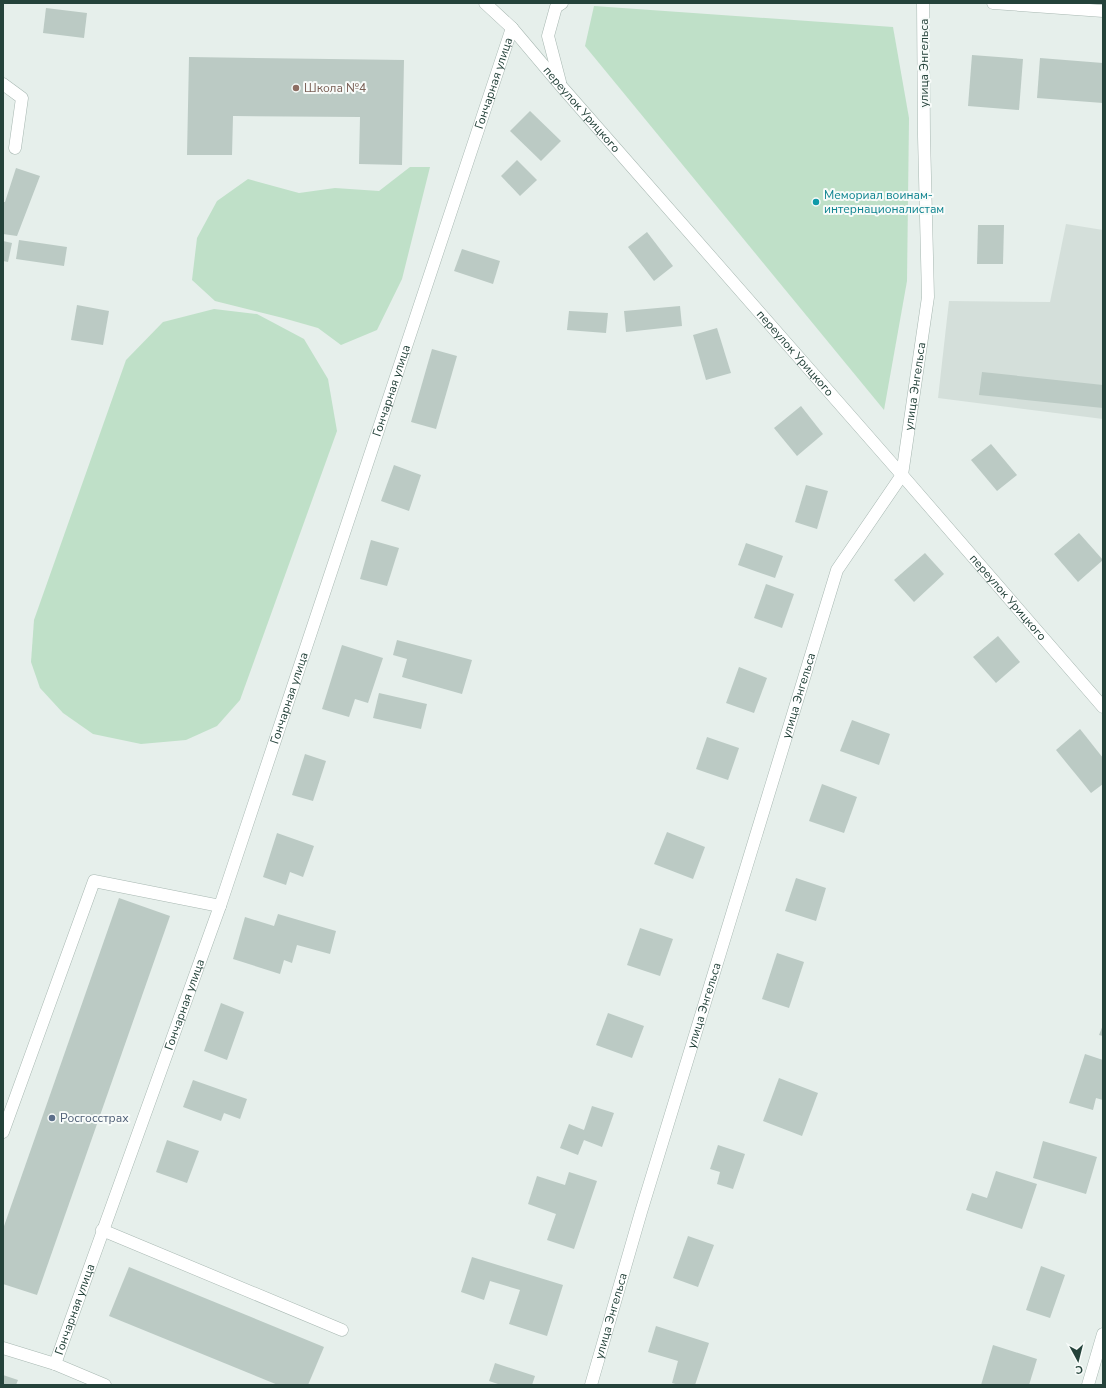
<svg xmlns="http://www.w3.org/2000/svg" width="1106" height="1388" font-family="'Nunito Sans',sans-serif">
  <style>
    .built { fill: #d4dfda }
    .green { fill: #bfe0c8 }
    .building { fill: #bbcac4 }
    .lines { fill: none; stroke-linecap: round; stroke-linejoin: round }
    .minor-casing { stroke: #a8b8b2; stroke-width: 13 }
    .minor { stroke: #fff; stroke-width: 12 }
    .education-dot { fill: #8d6e63; stroke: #f7fbf9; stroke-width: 1.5 }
    .culture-dot { fill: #0f9aa8; stroke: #f7fbf9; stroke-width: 1.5 }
    .service-dot { fill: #5c6f8a; stroke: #f7fbf9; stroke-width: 1.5 }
    .labels { text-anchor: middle; stroke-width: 4; stroke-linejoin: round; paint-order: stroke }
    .street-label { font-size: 12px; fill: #24423a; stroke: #f7fbf9 }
    .education-label { font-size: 12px; fill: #785e54; stroke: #f7fbf9; text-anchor: start }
    .culture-label { font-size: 12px; fill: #0d838f; stroke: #f7fbf9; text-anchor: start }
    .service-label { font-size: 12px; fill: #4e5e75; stroke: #f7fbf9; text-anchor: start }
  </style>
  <rect width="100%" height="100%" fill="#e6efeb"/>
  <polygon class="built" points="1066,224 1103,230 1103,419 938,398 949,301 1050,302"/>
  <g class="green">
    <polygon points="594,6 893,27 909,118 907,281 884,410 585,46"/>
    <polygon points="410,167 430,167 402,279 377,330 341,345 318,328 283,318 215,301 192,280 197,238 217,201 248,179 299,193 335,188 379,191"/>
    <polygon points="214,309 257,314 304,339 328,379 337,431 240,700 217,726 186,740 141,744 93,734 63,713 40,688 31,662 34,620 126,360 163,322"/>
  </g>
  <g class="building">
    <polygon points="46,8 87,13 84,38 43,33"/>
    <polygon points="972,55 1023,59 1019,110 968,106"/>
    <polygon points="189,57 404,60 402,165 359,164 360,117 233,116 232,155 187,155"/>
    <polygon points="1040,58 1103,63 1103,103 1037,98"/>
    <polygon points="530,111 561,141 541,161 510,131"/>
    <polygon points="517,160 537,180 520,196 501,176"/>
    <polygon points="16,168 40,176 17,236 3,234 3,202 5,202"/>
    <polygon points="978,225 1004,225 1003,264 977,264"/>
    <polygon points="647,232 673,266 654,281 628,247"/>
    <polygon points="19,240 67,247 64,266 16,259"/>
    <polygon points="3,241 12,243 8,262 3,261"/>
    <polygon points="462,249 500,261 493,284 454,271"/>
    <polygon points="77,305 109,311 103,345 71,340"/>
    <polygon points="680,306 682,326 626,332 624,311"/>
    <polygon points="569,311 608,313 606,333 567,330"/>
    <polygon points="717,328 731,373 706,380 693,335"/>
    <polygon points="432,349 457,356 436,429 411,422"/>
    <polygon points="982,372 1103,385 1103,408 979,395"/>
    <polygon points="801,406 823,434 797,456 774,428"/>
    <polygon points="991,444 1017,475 997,491 971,460"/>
    <polygon points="394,465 421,475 409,511 381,501"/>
    <polygon points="806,485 828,491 817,529 795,522"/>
    <polygon points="1079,533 1103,560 1078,582 1054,554"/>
    <polygon points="371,540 399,548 387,586 360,579"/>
    <polygon points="746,543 783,556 775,578 738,565"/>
    <polygon points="925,553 944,574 914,602 894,580"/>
    <polygon points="766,584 794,594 782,628 754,618"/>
    <polygon points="998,636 1020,662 996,683 973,657"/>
    <polygon points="397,640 472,660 462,694 402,677 407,659 393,655"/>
    <polygon points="342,645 383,658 368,703 355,699 349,717 322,709"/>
    <polygon points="739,667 767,678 754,713 726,703"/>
    <polygon points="379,693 427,704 421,729 373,718"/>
    <polygon points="852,720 890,734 879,765 840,751"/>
    <polygon points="1080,729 1103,758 1103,784 1091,793 1056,750"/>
    <polygon points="707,737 739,748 728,780 696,769"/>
    <polygon points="305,754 326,761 313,801 292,795"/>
    <polygon points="822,784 857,797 844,833 809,821"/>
    <polygon points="667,832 705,847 693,879 654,864"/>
    <polygon points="277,833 314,846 303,877 290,872 286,885 263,877"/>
    <polygon points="796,878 826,888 816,921 785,911"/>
    <polygon points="119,898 170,916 37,1295 3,1284 3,1229"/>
    <polygon points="278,914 336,931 330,954 297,945 292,963 284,960 280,974 233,959 245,917 274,926"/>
    <polygon points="640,928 673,939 660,976 627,965"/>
    <polygon points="777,953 804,962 789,1008 762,999"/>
    <polygon points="221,1003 244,1012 227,1060 204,1051"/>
    <polygon points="608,1013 644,1026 632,1058 596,1045"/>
    <polygon points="1103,1025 1103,1036 1099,1035"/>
    <polygon points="1085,1054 1103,1060 1103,1100 1096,1098 1093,1110 1069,1103"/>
    <polygon points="779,1078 818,1093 802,1136 763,1121"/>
    <polygon points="193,1080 247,1099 240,1119 224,1113 221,1121 183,1107"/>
    <polygon points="592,1106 614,1113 602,1147 584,1140 578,1155 560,1148 569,1124 584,1130"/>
    <polygon points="167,1140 199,1151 187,1183 156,1172"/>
    <polygon points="1043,1141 1097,1157 1086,1194 1033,1178"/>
    <polygon points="718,1145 745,1154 733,1189 717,1184 720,1172 710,1169"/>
    <polygon points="996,1171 1037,1184 1022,1229 966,1210 972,1193 987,1198"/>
    <polygon points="569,1172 597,1181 574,1249 547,1240 556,1214 528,1204 537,1176 565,1185"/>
    <polygon points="688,1236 714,1245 698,1287 673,1278"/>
    <polygon points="472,1257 563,1285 547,1336 509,1324 520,1290 490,1281 484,1300 461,1292"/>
    <polygon points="1041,1266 1065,1275 1050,1318 1026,1310"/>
    <polygon points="129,1267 324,1347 308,1385 278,1385 109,1316"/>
    <polygon points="656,1326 709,1343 695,1385 679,1385 672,1383 678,1361 648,1352"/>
    <polygon points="993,1345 1037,1359 1029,1385 981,1385"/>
    <polygon points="495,1363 535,1376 532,1385 501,1385 489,1381"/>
    <polygon points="3,1375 18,1380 16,1385 3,1385"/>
  </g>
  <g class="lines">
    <g class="minor-casing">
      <g id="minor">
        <path id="s1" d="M485,3L512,28L561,86L902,475L1103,707"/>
        <polyline points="993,3 1103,11"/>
        <polyline points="560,82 548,36 556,7 562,3"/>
        <polyline points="3,84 22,98 15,148"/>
        <polyline points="3,1132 94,881 220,906"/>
        <polyline points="102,1230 342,1330"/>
        <polyline points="3,1348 55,1364 105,1385"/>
        <path id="s2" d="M55,1364L220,906L512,28"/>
        <path id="s3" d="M591,1385L641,1212L837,570L902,475L928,297L924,136L923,3"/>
        <polyline points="1088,1385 1103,1334"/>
      </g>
    </g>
    <use href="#minor" class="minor"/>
  </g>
  <circle class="education-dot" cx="296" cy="88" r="4"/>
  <circle class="culture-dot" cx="816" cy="202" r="4"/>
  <circle class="service-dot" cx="52" cy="1118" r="4"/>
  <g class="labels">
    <g class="street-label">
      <text transform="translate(924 63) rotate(-90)" y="4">улица Энгельса</text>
      <text dy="4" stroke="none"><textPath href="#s2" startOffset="1354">Гончарная улица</textPath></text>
      <text dy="4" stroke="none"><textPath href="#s1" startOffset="144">переулок Урицкого</textPath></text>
      <text dy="4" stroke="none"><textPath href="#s1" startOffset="468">переулок Урицкого</textPath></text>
      <text dy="4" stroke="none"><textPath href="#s3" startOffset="1056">улица Энгельса</textPath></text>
      <text dy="4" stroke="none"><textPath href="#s2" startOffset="1030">Гончарная улица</textPath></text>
      <text dy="4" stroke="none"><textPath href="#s1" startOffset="792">переулок Урицкого</textPath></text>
      <text dy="4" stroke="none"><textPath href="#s3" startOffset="720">улица Энгельса</textPath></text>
      <text dy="4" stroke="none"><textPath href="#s2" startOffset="706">Гончарная улица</textPath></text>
      <text dy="4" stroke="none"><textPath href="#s2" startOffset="382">Гончарная улица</textPath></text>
      <text dy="4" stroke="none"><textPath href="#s3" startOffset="396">улица Энгельса</textPath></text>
      <text dy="4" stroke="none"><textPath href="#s2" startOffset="58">Гончарная улица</textPath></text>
      <text dy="4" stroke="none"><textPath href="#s3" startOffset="72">улица Энгельса</textPath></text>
    </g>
    <g class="education-label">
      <text x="304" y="92">Школа №4</text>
    </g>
    <g class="culture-label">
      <text x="824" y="199">Мемориал воинам-<tspan x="824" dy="14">интернационалистам</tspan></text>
    </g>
    <g class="service-label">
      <text x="60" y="1122">Росгосстрах</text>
    </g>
  </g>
  <rect width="1106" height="1388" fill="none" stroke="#24423a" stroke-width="8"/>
  <g transform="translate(1078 1360) rotate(173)" stroke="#f7fbf9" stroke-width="3" paint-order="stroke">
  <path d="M0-3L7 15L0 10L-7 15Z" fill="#24423a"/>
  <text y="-6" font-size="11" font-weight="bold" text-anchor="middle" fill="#24423a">С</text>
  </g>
</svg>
